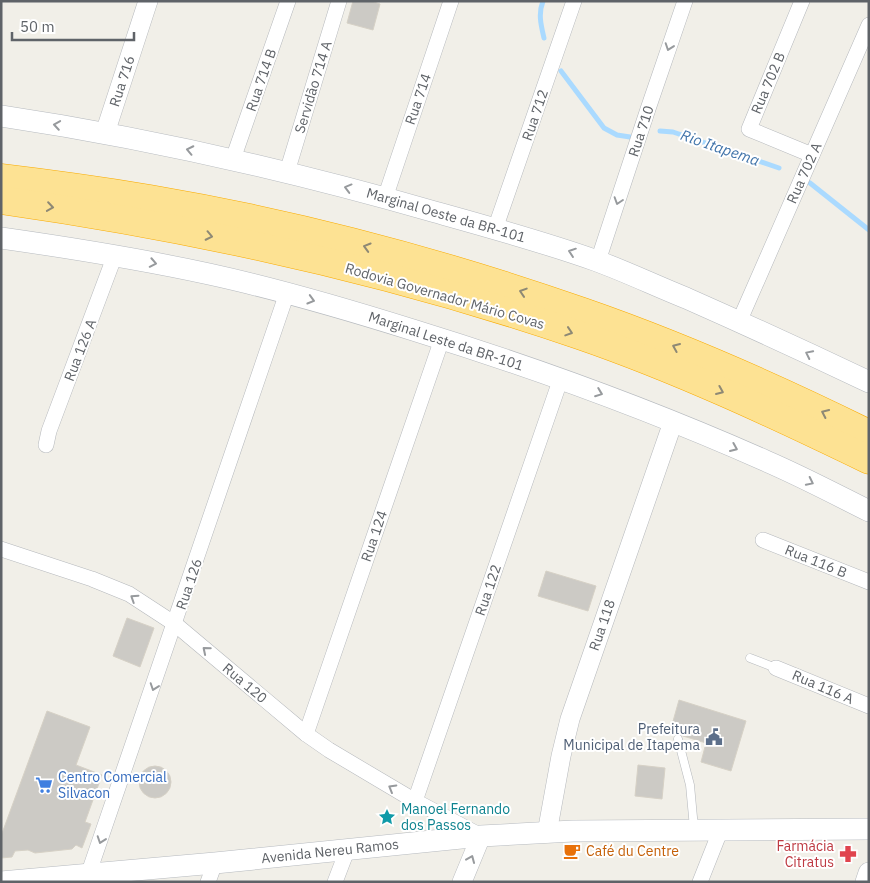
<svg xmlns="http://www.w3.org/2000/svg" width="870" height="883" font-family="'IBM Plex Sans',sans-serif">
  <style>
    .lines { fill: none; stroke-linecap: round; stroke-linejoin: round }
    .stream { stroke: #aadaff; stroke-width: 5 }
    .building { fill: #cccac5; stroke: #d6d1c6 }
    .service-casing { stroke: #b5b8bc; stroke-width: 9 }
    .minor-casing { stroke: #b5b8bc; stroke-width: 16 }
    .tertiary-casing { stroke: #b5b8bc; stroke-width: 20 }
    .secondary-casing { stroke: #b6babf; stroke-width: 22 }
    .motorway-casing { stroke: #f9ab00; stroke-width: 29 }
    .service { stroke: #fff; stroke-width: 8 }
    .minor { stroke: #fff; stroke-width: 15 }
    .tertiary { stroke: #fff; stroke-width: 19 }
    .secondary { stroke: #fff; stroke-width: 21 }
    .motorway { stroke: #fde293; stroke-width: 28 }
    .oneway { stroke: #979a9d }
    .oneway2 { stroke: #8e8975 }
    .labels { text-anchor: middle; stroke-width: 4; stroke-linejoin: round; paint-order: stroke }
    .street-label { font-size: 14px; fill: #5f6368; stroke: #fff }
    .service-label { font-size: 14px; fill: #4e5e75; stroke: #fff; text-anchor: end }
    .shop-label { font-size: 14px; fill: #366cbe; stroke: #fff; text-anchor: start }
    .culture-label { font-size: 14px; fill: #0d838f; stroke: #fff; text-anchor: start }
    .health-label { font-size: 14px; fill: #be3a42; stroke: #fff; text-anchor: end }
    .food-label { font-size: 14px; fill: #c56008; stroke: #fff; text-anchor: start }
    .water-label { font-size: 15px; font-style: italic; fill: #4174aa; stroke: #fff }
  </style>
  <rect width="100%" height="100%" fill="#f1efe8"/>
  <g class="lines">
    <g class="stream">
      <path d="M543,1C538,14 541,25 544,38"/>
      <polyline points="561,71 604,128 617,135 630,137"/>
      <polyline points="660,131 673,132 779,168"/>
      <polyline points="810,183 869,230"/>
    </g>
  </g>
  <g class="building">
    <polygon points="353,1 371,1 380,4 373,30 347,23"/>
    <polygon points="546,571 596,586 588,611 538,596"/>
    <polygon points="127,618 154,628 140,667 113,656"/>
    <polygon points="679,700 746,721 731,771 701,762 706,743 670,732"/>
    <polygon points="47,711 90,727 76,765 102,775 85,822 91,824 82,848 76,845 72,849 35,853 28,850 15,851 12,857 1,858 1,836"/>
    <polygon points="638,765 665,768 662,799 635,796"/>
    <circle cx="155" cy="782" r="16"/>
  </g>
  <g class="lines">
    <g class="service-casing">
      <g id="service">
        <polyline points="750,658 776,668"/>
        <polyline points="678,739 690,785 694,828"/>
      </g>
    </g>
    <g class="minor-casing">
      <g id="minor">
        <polyline points="802,1 749,129 812,155"/>
        <polyline points="233,159 288,1"/>
        <polyline points="287,172 339,1"/>
        <polyline points="385,198 451,1"/>
        <polyline points="495,229 574,1"/>
        <polyline points="598,261 648,109 685,1"/>
        <polyline points="739,322 869,25"/>
        <polyline points="46,445 49,431 115,255"/>
        <polyline points="763,540 869,582"/>
        <polyline points="1,549 92,579 129,594 175,624 306,734 329,750 415,801 481,836"/>
        <polyline points="776,668 869,706"/>
        <polyline points="306,734 442,339"/>
        <polyline points="415,801 561,378"/>
        <polyline points="86,881 287,293"/>
        <polyline points="208,882 215,863"/>
        <polyline points="335,882 348,848"/>
        <polyline points="700,882 721,829"/>
      </g>
    </g>
    <g class="tertiary-casing">
      <g id="tertiary">
        <polyline points="105,133 148,1"/>
        <polyline points="547,833 561,756 570,719 673,422"/>
        <polyline points="462,882 481,836"/>
      </g>
    </g>
    <g class="secondary-casing">
      <g id="secondary">
        <path d="M1,116C148,138 292,171 435,212C489,227 544,242 597,261C627,272 656,286 686,298C747,325 808,353 869,382"/>
        <path d="M1,238C71,248 140,259 209,274C278,289 346,309 413,330C533,367 651,410 766,461C801,476 835,494 869,511"/>
        <polyline points="1,882 215,863 481,836 573,831 869,829"/>
        <polyline points="866,882 869,873"/>
      </g>
    </g>
    <g class="motorway-casing">
      <g id="motorway">
        <path d="M1,178C51,184 101,191 150,199C297,224 443,263 583,312C681,346 776,388 869,434"/>
        <path d="M1,200C197,228 392,271 579,335C678,369 774,414 869,460"/>
      </g>
    </g>
    <use href="#service" class="service"/>
    <use href="#minor" class="minor"/>
    <use href="#tertiary" class="tertiary"/>
    <use href="#secondary" class="secondary"/>
    <use href="#motorway" class="motorway"/>
  </g>
  <defs><path id="oneway-chevron" d="M-2-3.5L2.5 0L-2 3.5" fill="none" stroke-width="1.6" stroke-linecap="round" stroke-linejoin="round" transform="scale(1.25)"/></defs>
  <g class="oneway">
    <use href="#oneway-chevron" transform="translate(669 47) rotate(109)"/>
    <use href="#oneway-chevron" transform="translate(57 125) rotate(-171)"/>
    <use href="#oneway-chevron" transform="translate(190 150) rotate(-168)"/>
    <use href="#oneway-chevron" transform="translate(348 188) rotate(-165)"/>
    <use href="#oneway-chevron" transform="translate(618 201) rotate(108)"/>
    <use href="#oneway-chevron" transform="translate(572 252) rotate(-161)"/>
    <use href="#oneway-chevron" transform="translate(153 263) rotate(11)"/>
    <use href="#oneway-chevron" transform="translate(311 300) rotate(16)"/>
    <use href="#oneway-chevron" transform="translate(809 354) rotate(-154)"/>
    <use href="#oneway-chevron" transform="translate(599 393) rotate(21)"/>
    <use href="#oneway-chevron" transform="translate(734 448) rotate(23)"/>
    <use href="#oneway-chevron" transform="translate(810 482) rotate(26)"/>
    <use href="#oneway-chevron" transform="translate(134 598) rotate(-147)"/>
    <use href="#oneway-chevron" transform="translate(206 650) rotate(-140)"/>
    <use href="#oneway-chevron" transform="translate(154 687) rotate(109)"/>
    <use href="#oneway-chevron" transform="translate(392 788) rotate(-150)"/>
    <use href="#oneway-chevron" transform="translate(101 840) rotate(109)"/>
    <use href="#oneway-chevron" transform="translate(471 859) rotate(-67)"/>
  </g>
  <g class="oneway2">
    <use href="#oneway-chevron" transform="translate(50 207) rotate(8)"/>
    <use href="#oneway-chevron" transform="translate(209 236) rotate(12)"/>
    <use href="#oneway-chevron" transform="translate(367 247) rotate(-164)"/>
    <use href="#oneway-chevron" transform="translate(523 292) rotate(-162)"/>
    <use href="#oneway-chevron" transform="translate(569 332) rotate(18)"/>
    <use href="#oneway-chevron" transform="translate(676 347) rotate(-157)"/>
    <use href="#oneway-chevron" transform="translate(720 391) rotate(23)"/>
    <use href="#oneway-chevron" transform="translate(825 413) rotate(-155)"/>
  </g>
  <defs>
    <g id="civic-bare" transform="scale(1.35)"><path d="M-.6-6.5H3V-4.5H.6V-3L4-1V1h2V6H-6V1h2V-1L-.6-3ZM-1.2 2.5V6h2.4V2.5Z" fill="#5c6f8a" stroke="#fff" stroke-width="2.5" paint-order="stroke"/></g>
    <g id="supermarket-bare" transform="scale(1.35)"><path d="M-6-5.5h2.5l.6 2H6L4.5 2H-2.5L-4.4-4H-6ZM-1.5 3.2a1.3 1.3 0 1 0 .1 0ZM3 3.2a1.3 1.3 0 1 0 .1 0Z" fill="#3f7fe0" stroke="#fff" stroke-width="2.5" paint-order="stroke"/></g>
    <g id="sight-bare" transform="scale(1.35)"><path d="M0-6L1.8-2.2L6-1.7L2.9 1.2L3.7 5.4L0 3.3L-3.7 5.4L-2.9 1.2L-6-1.7L-1.8-2.2Z" fill="#0f9aa8" stroke="#fff" stroke-width="2.5" paint-order="stroke"/></g>
    <g id="cafe-bare" transform="scale(1.35)"><path d="M-5.5-4.5H6V0H3Q3 3.5 0 3.5H-2.5Q-5.5 3.5-5.5 0ZM3-3.2v2h1.7v-2ZM-6 4.5H4V6H-6Z" fill="#e8710a" stroke="#fff" stroke-width="2.5" paint-order="stroke"/></g>
    <g id="pharmacy-bare" transform="scale(1.35)"><path d="M-2-6h4v4h4v4h-4v4h-4v-4h-4v-4h4Z" fill="#e0444e" stroke="#fff" stroke-width="2.5" paint-order="stroke"/></g>
  </defs>
  <g fill-rule="evenodd">
    <use href="#civic-bare" x="714" y="737"/>
    <use href="#supermarket-bare" x="44" y="785"/>
    <use href="#sight-bare" x="387" y="817"/>
    <use href="#cafe-bare" x="572" y="851"/>
    <use href="#pharmacy-bare" x="848" y="854"/>
  </g>
  <g class="labels">
    <g class="street-label">
      <text transform="translate(261 80) rotate(-71)" y="5">Rua 714 B</text>
      <text transform="translate(122 81) rotate(-72)" y="5">Rua 716</text>
      <text transform="translate(768 83) rotate(-67)" y="5">Rua 702 B</text>
      <text transform="translate(313 87) rotate(-73)" y="5">Servidão 714 A</text>
      <text transform="translate(418 99) rotate(-71)" y="5">Rua 714</text>
      <text transform="translate(535 115) rotate(-71)" y="5">Rua 712</text>
      <text transform="translate(641 131) rotate(-72)" y="5">Rua 710</text>
      <text transform="translate(804 173) rotate(-66)" y="5">Rua 702 A</text>
      <text transform="translate(446 215) rotate(16)" y="5">Marginal Oeste da BR-101</text>
      <text transform="translate(445 296) rotate(16)" y="5">Rodovia Governador Mário Covas</text>
      <text transform="translate(446 341) rotate(18)" y="5">Marginal Leste da BR-101</text>
      <text transform="translate(80 350) rotate(-69)" y="5">Rua 126 A</text>
      <text transform="translate(374 536) rotate(-71)" y="5">Rua 124</text>
      <text transform="translate(816 561) rotate(22)" y="5">Rua 116 B</text>
      <text transform="translate(189 584) rotate(-71)" y="5">Rua 126</text>
      <text transform="translate(488 590) rotate(-71)" y="5">Rua 122</text>
      <text transform="translate(602 625) rotate(-71)" y="5">Rua 118</text>
      <text transform="translate(245 683) rotate(40)" y="5">Rua 120</text>
      <text transform="translate(823 687) rotate(23)" y="5">Rua 116 A</text>
      <text transform="translate(330 851) rotate(-6)" y="5">Avenida Nereu Ramos</text>
    </g>
    <g class="service-label">
      <text x="700" y="734">Prefeitura<tspan x="700" dy="16">Municipal de Itapema</tspan></text>
    </g>
    <g class="shop-label">
      <text x="58" y="782">Centro Comercial<tspan x="58" dy="16">Silvacon</tspan></text>
    </g>
    <g class="culture-label">
      <text x="401" y="814">Manoel Fernando<tspan x="401" dy="16">dos Passos</tspan></text>
    </g>
    <g class="health-label">
      <text x="834" y="851">Farmácia<tspan x="834" dy="16">Citratus</tspan></text>
    </g>
    <g class="food-label">
      <text x="586" y="856">Café du Centre</text>
    </g>
    <g class="water-label">
      <text transform="translate(720 148) rotate(19)" y="5">Rio Itapema</text>
    </g>
  </g>
  <rect width="870" height="883" fill="none" stroke="#5f6368" stroke-width="5"/>
  <path d="M12 32v8h122v-8" fill="none" stroke="#5f6368" stroke-width="2.5"/>
  <text x="20" y="32" font-size="15" fill="#5f6368" stroke="#ffffff" stroke-width="4" paint-order="stroke">50 m</text>
</svg>
